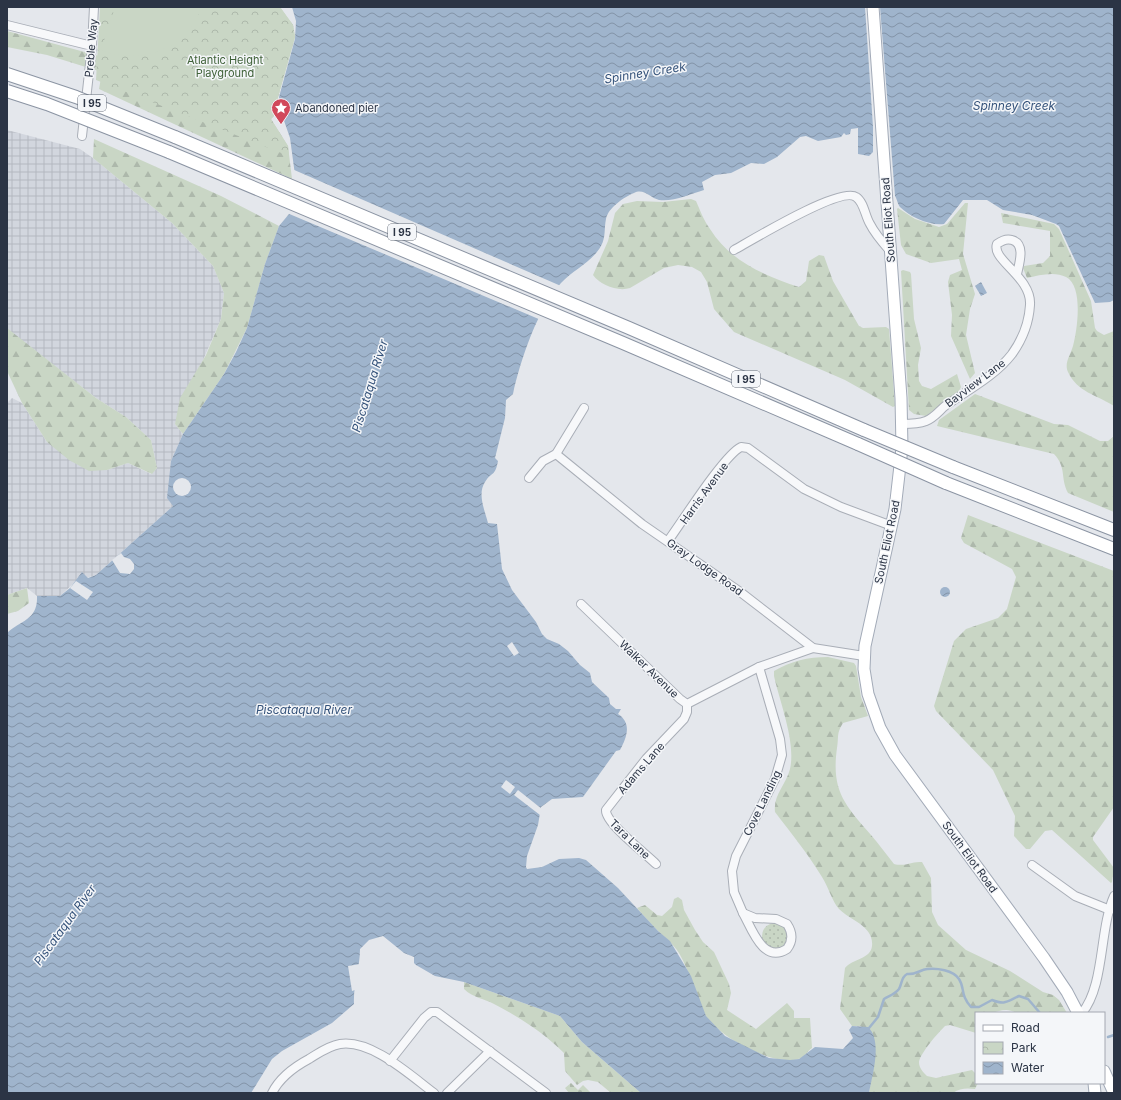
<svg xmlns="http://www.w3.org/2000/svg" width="1121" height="1100" font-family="Inter,sans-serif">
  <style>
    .industrial { fill: url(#industrial-grid) }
    .grass { fill: url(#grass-dots) }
    .forest { fill: url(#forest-firs) }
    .cemetery { fill: url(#cemetery-stones) }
    .park { fill: url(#park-crowns) }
    .pitch { fill: #c9d6c5 }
    .water { fill: url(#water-waves) }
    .pier { fill: #e4e7ec }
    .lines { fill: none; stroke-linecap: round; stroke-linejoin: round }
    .stream { stroke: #9fb4cc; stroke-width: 2.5 }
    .minor-casing { stroke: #a9aeb7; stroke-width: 10 }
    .major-casing { stroke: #a3abb8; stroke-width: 13 }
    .highway-casing { stroke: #8b94a3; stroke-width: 14 }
    .minor { stroke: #f7f8fa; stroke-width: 8 }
    .major { stroke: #fff; stroke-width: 11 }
    .highway { stroke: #fff; stroke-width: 12 }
    .highway-bridge-casing { stroke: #8b94a3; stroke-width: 14; stroke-linecap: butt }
    .highway-bridge { stroke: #fff; stroke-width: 12 }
    .labels { text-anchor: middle; stroke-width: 3; stroke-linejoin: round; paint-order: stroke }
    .shield { fill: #f4f6f9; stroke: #676e7b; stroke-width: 1 }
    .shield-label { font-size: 10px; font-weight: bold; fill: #2b3445 }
    .street-label { font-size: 11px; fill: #2b3445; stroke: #f4f6f9 }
    .park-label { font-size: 11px; fill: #3f6138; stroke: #f4f6f9 }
    .poi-label { font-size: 11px; fill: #2b3445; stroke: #f4f6f9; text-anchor: start }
    .water-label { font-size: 12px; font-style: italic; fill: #34527a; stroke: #f4f6f9 }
  </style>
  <defs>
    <pattern id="industrial-grid" width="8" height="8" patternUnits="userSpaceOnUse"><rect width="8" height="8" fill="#d2d6de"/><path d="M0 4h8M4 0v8" fill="none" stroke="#b4b8c0"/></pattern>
    <pattern id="grass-dots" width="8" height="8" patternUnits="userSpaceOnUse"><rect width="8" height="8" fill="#c9d6c5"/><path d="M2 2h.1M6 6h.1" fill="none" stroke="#adb8ab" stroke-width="1.8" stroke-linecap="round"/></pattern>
    <pattern id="forest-firs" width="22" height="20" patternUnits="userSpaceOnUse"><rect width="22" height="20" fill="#c9d6c5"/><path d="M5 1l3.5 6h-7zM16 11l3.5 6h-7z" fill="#adb8ab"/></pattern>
    <pattern id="cemetery-stones" width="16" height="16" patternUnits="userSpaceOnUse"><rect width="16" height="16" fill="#c9d6c5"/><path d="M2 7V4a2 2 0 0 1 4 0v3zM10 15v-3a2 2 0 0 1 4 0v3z" fill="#adb8ab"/></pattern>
    <pattern id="park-crowns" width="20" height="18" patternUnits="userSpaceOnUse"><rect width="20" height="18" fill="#c9d6c5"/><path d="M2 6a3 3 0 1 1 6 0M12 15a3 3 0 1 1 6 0" fill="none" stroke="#adb8ab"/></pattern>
    <pattern id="water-waves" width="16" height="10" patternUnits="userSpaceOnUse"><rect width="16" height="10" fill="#9fb4cc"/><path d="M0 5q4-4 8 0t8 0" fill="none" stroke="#8293a7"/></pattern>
  </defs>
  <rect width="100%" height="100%" fill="#e4e7ec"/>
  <polygon class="industrial" points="7,130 80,149 93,158 172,223 213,266 224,293 221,319 175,424 183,434 171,461 173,506 96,575 76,581 60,596 37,596 27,588 7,595 7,403 12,398 22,403 47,442 107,470 128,463 151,474 157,468 151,440 126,417 96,398 7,329"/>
  <circle class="grass" cx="775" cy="936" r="13"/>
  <g class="forest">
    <polygon points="280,7 293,25 295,37 278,97 279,111 271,119 288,146 292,179 99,89 102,72 47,55 7,47 7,31 129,64"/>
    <polygon points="94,139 221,196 279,226 265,264 247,328 224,374 183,434 175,424 180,398 206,355 221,319 224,293 213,266 172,223 93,158"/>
    <path d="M691,199L696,201C700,210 704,221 710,229C730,261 765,276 799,287L806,281L809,261L819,255L824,256L833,281L859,326L863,328L886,327L889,329L895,406L893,407L845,380L734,332L714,309L707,282L701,272L692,267L678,265L664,268L630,288C618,292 600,285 593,275L608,241L615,213L623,204L637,201L663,202Z"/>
    <polygon points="965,203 968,203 963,254 975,294 970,309 966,335 975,373 970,379 951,336 952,315 948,282 950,275 962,270 959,259 931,263 906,254 901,245 897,209 898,208 915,219 939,227 947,224"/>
    <path d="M1001,213L1054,224L1059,229L1091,301L1095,328L1097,331L1104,335L1114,331V406C1097,395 1077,392 1068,372C1064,363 1070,356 1073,346C1077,331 1084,286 1066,277C1055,271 1039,275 1027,278L1023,268L1024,266L1043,263L1050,256V231L1003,223Z"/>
    <polygon points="903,270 910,272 911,274 914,319 921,348 918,365 919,381 922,386 931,389 957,374 961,387 959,391 926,416 914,414 909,410 901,271"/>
    <polygon points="7,328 96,398 126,417 151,440 157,468 152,474 128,463 107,470 89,471 69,460 47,442 22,403 7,371"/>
    <path d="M975,394L1054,424L1068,425L1100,441H1108L1114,436V512L1068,493C1060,478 1067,468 1054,454L937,426L939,420Z"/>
    <polygon points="968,515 1114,571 1114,807 1093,837 1093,840 1114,868 1112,882 1111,883 1052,830 1045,831 1030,849 1026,849 1014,836 1015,816 993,770 936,711 934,706 954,641 966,629 998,618 1007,609 1016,577 1012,569 964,543 961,538"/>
    <polygon points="27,588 29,603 18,611 7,614 7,595"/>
    <path d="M828,657L854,663L856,666L861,697L868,716L843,723C836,734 839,737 837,748C831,791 845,805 871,835C879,844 886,854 894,864C907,867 910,861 922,862L931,878L932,912L938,925L966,950L1010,971L1043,992L1053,995L1059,1000L1067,1013H1016C1006,1007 999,1012 990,1013C985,1014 980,1013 976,1013V1033L950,1025L945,1026C938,1033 921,1052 919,1062C919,1068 923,1072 927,1076L936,1078L972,1070L976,1074V1083H978L975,1089C967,1088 960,1088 953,1093H869C873,1068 878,1055 870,1030L860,1026H852L840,1009L845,968C852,959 871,959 872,946C874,926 851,921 839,909C832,901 828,886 822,877C808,854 791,833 775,812C773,795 786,785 790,769C796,742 780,703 774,676V671C792,661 807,657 828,657Z"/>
    <path d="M678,897L682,900L684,910L695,930L703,942L714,952L729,984L731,993L727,1010L756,1029L787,1003L794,1011V1018H810L812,1048C808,1050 806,1056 801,1058C776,1069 719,1037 705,1015C694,997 691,973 679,953C673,944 666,938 658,931C651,924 644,916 637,908L645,905L657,915L662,916L672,907L674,899Z"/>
    <path d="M464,982L560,1016L582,1042L641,1093H611L598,1082L588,1080L583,1081L577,1085L565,1071L564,1053C544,1033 519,1017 494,1004C483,998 473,998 464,989Z"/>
  </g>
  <polygon class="cemetery" points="571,1083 578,1090 583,1085 591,1093 569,1093 565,1088"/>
  <polygon class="park" points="100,7 280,7 293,25 295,37 278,97 279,111 271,119 288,146 289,156 96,80"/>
  <path class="pitch" d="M115,7H201C189,49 139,66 101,50Z"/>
  <g class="water">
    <path d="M292,7H865L873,127V152L869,156L858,154V128L851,129L850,134L846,135L844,133L841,137L818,141L806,136L800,137L777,157L764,164L751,163L731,173L715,175L702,182L704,190C691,194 673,202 659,200C650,198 644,188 634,193C624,197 608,208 606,219C604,228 606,237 601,246C592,262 573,270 561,283C538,308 520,361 513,394L506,400L505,418L495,458L498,461C495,477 492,471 485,482C477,494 485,511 488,523L497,524L502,569L512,590L536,622L542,634L547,639L559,644L568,651L580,665L590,673L592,682L609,698L610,704L616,709H621L618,714C632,723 627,737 620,750L616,751L583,797L552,799L541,807L538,825L527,856L526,867L527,869L542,867L559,859L579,858L586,860L618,888L658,931L670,941L691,976L706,1016L725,1036L769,1058L790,1060L799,1059L815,1047L843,1049L853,1038L849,1030L852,1026L868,1027C883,1041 872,1076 869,1093H641L582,1042L560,1016L464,982L435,976L416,965L414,963V957L404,953L383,936L369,940L360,949C360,968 353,985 354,1004L332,1023L282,1051L272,1059L251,1093H7V633C21,620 38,620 37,596H60L70,588L82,572L88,578L96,575L173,506L167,498L171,461L183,434L224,374L236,352L247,328L265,264L279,226L294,208L295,175L290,138L281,112L279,97L295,39L296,21Z"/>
    <path d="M880,7H1114V300L1110,302L1095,303L1059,226L1056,224L1032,215L1003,210L987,200H963L944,224C930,226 910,217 900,207C898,205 897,199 895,196Z"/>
    <polygon points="981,282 987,293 981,296 975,286"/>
    <circle cx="945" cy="592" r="5"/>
  </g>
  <g class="pier">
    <polygon points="292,169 561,286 546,308 541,320 287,213 292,208"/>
    <circle cx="182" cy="487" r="9"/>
    <polygon points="121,553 124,557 130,559 134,564 134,569 130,574 120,573 112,560"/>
    <polygon points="76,581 93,592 87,600 70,588"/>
    <polygon points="512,642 519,653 514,656 507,646"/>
    <polygon points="506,780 515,787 510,794 501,787"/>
    <polygon points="518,790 542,809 540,815 514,795"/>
    <polygon points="360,964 355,990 352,991 348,966"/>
  </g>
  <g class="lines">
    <g class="stream">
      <path d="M869,1028L878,1017L884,999C889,996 895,994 899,989C902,984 901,977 907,974C915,975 920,970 927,969C937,968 953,970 959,979C965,988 960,995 971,1007H979L992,1000C1005,1005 1006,1002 1019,996L1028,999L1040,1013"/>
      <polyline points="1108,1037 1114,1035"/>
    </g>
    <g class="minor-casing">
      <g id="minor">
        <polyline points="7,25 92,46"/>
        <polyline points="82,136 92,46 94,7"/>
        <path d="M734,250C752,240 841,186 856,197C864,202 865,216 870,224C875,234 883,243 890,251"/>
        <path d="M902,424C910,424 918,424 926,421C934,418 939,411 945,406C968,390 995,376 1012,354C1022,340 1029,322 1030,305C1032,277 991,260 997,244C1001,241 1006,238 1012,240C1026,244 1019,264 1017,274"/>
        <polyline points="556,454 642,524 739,591 813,648 864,656"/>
        <polyline points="529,478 543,461 556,454 584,408"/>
        <path d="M668,541C682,522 724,455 741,447L748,448L804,489L841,507L892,526"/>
        <polyline points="581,604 680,699 687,704 759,667 813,648"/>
        <path d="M656,864C645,853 605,823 606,810L646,759L684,719L687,712V704"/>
        <polyline points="1032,865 1075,896 1110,910"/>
        <polyline points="743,913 734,892 732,871 736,856 775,779 782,755 780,739 759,667"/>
        <path d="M743,913L755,918L776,919L787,924C793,933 793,941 787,949C763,964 752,929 743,913Z"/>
        <path d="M1082,1013C1105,985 1099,930 1114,896"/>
        <polyline points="390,1061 424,1018 431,1012 437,1012 546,1093"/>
        <path d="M272,1093C280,1077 294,1067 309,1059C319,1053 328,1046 340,1044C371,1039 410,1075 434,1093"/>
        <polyline points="447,1093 490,1051"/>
      </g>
    </g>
    <g class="major-casing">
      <g id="major">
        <polyline points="873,7 901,398 902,448 895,509 865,646 864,669 868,694 880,728 895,755 1044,958 1067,992 1078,1013"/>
        <polyline points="1104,1071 1114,1093"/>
        <polyline points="1094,1083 1095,1093"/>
      </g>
    </g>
    <g class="highway-casing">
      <g id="highway">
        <polyline points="175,137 629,328 864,430"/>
        <polyline points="169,152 623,343 858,444"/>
        <polyline points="953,467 1114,530"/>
        <polyline points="946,483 1114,549"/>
      </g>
    </g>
    <use href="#minor" class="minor"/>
    <use href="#major" class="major"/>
    <use href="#highway" class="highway"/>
    <g class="highway-bridge-casing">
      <g id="highway-bridge">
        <polyline points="7,74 76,97 175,137"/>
        <polyline points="7,91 47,104 169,152"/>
        <polyline points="864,430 953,467"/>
        <polyline points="858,444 946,483"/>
      </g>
    </g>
    <use href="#highway-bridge" class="highway-bridge"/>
  </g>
  <defs>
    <g id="sight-pin" transform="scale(1)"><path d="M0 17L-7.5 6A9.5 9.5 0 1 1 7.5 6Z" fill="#d1495b" stroke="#f4f6f9"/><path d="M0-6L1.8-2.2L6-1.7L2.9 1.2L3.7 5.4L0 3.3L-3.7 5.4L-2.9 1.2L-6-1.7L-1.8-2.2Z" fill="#fff"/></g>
  </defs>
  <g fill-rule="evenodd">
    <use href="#sight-pin" x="281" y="108"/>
  </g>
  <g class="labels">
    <g class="shield">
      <rect x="78" y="95" width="28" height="16" rx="3"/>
      <rect x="388" y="224" width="28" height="16" rx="3"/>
      <rect x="732" y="371" width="28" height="16" rx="3"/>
    </g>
    <g class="shield-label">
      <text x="92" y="107">I 95</text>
      <text x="402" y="236">I 95</text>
      <text x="746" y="383">I 95</text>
    </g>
    <g class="street-label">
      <text transform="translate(91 48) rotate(-85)" y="4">Preble Way</text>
      <text transform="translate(888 220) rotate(-94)" y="4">South Eliot Road</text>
      <text transform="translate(975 383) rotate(-37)" y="4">Bayview Lane</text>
      <text transform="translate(704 493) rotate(-54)" y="4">Harris Avenue</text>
      <text transform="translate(887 542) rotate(-78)" y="4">South Eliot Road</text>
      <text transform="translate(705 567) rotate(35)" y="4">Gray Lodge Road</text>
      <text transform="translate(649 669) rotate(44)" y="4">Walker Avenue</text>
      <text transform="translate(641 768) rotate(-49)" y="4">Adams Lane</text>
      <text transform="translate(762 803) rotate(-64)" y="4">Cove Landing</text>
      <text transform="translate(630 839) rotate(44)" y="4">Tara Lane</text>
      <text transform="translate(970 857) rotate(54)" y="4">South Eliot Road</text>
    </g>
    <g class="park-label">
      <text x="225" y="64">Atlantic Height<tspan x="225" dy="13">Playground</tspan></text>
    </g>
    <g class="poi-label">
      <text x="295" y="112">Abandoned pier</text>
    </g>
    <g class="water-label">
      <text transform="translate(645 73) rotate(-9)" y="4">Spinney Creek</text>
      <text x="1014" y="110">Spinney Creek</text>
      <text transform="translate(370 386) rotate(-73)" y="4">Piscataqua River</text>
      <text x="304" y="714">Piscataqua River</text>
      <text transform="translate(65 925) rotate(-54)" y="4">Piscataqua River</text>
    </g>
  </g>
  <rect width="1121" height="1100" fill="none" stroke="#2b3445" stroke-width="16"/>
  <rect x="975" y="1012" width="130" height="72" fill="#f4f6f9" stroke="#a4a8b1"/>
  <rect x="983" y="1025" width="20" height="6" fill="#ffffff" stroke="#a4a8b1"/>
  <text x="1011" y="1032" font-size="12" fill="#2b3445">Road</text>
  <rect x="983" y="1042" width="20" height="12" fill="url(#park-crowns)" stroke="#a4a8b1"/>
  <text x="1011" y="1052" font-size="12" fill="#2b3445">Park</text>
  <rect x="983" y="1062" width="20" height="12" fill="url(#water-waves)" stroke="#a4a8b1"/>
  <text x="1011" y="1072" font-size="12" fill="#2b3445">Water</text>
</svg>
